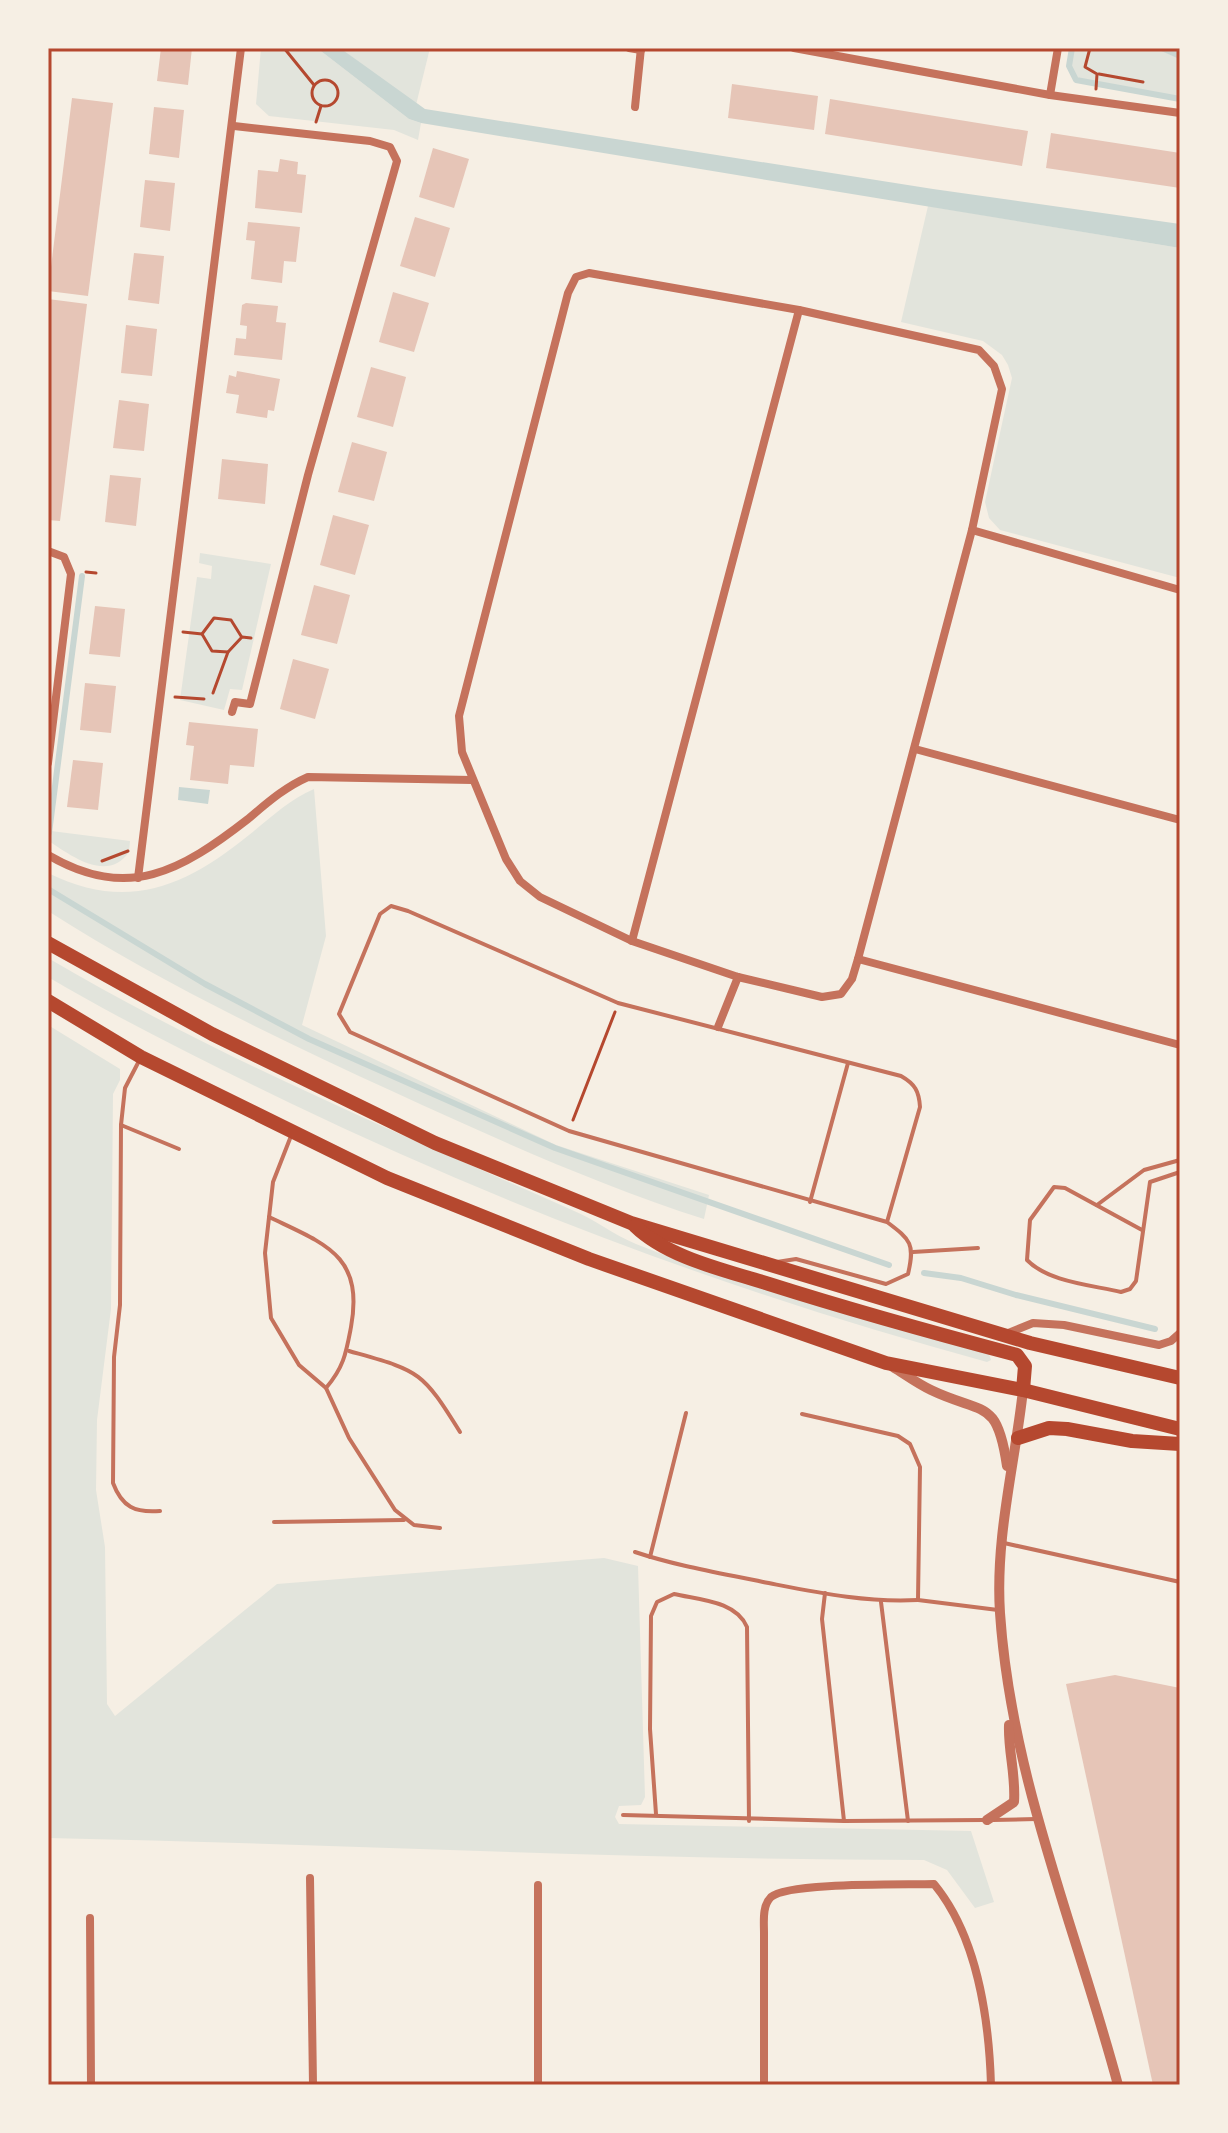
<svg xmlns="http://www.w3.org/2000/svg" width="1228" height="2133" font-family="Helvetica,sans-serif">
  <style>
    .green { fill: #e2e4dc }
    .water { fill: #c9d6d2 }
    .lines { fill: none; stroke-linecap: round; stroke-linejoin: round }
    .stream { stroke: #c9d6d2; stroke-width: 6 }
    .building { fill: #e6c5b7 }
    .path { stroke: #b5482f; stroke-width: 3 }
    .service { stroke: #c5725c; stroke-width: 4 }
    .minor { stroke: #c5725c; stroke-width: 8 }
    .tertiary { stroke: #c5725c; stroke-width: 10 }
    .trunk { stroke: #b5482f; stroke-width: 14 }
    .neatline { fill: none; stroke: #b5482f; stroke-width: 3 }
  </style>
  <rect width="100%" height="100%" fill="#f6efe4"/>
  <g class="green">
    <polygon points="261,48 317,48 409,119 421,123 418,140 394,130 269,116 256,104"/>
    <polygon points="340,48 430,48 416,105"/>
    <polygon points="1074,48 1156,48 1180,59 1180,98 1078,79 1071,66"/>
    <polygon points="928,206 1180,248 1180,578 1000,530 989,518 985,502 1012,378 1008,365 1002,355 983,341 901,322"/>
    <polygon points="200,553 271,564 242,690 230,689 224,710 180,700 197,577 211,579 212,566 199,563"/>
    <path d="M314,789L326,936L302,1025L556,1145L709,1195L704,1219C598,1185 494,1138 394,1092C276,1038 158,981 48,911V873C127,912 185,887 249,835C270,818 289,800 314,789Z"/>
    <path d="M51,831L130,841L129,852C108,883 71,856 49,841Z"/>
    <path d="M48,958C216,1057 394,1131 572,1210C594,1219 614,1235 636,1244C750,1290 871,1321 989,1354L991,1360L987,1362C747,1297 515,1211 290,1103C208,1063 126,1023 48,977Z"/>
    <path d="M48,1025L120,1069V1080L113,1094L111,1309L97,1420L96,1490L105,1547L107,1704L115,1716L277,1584L604,1558L638,1566L645,1797L641,1805L619,1806L615,1817L619,1824L971,1831L994,1902L975,1908L947,1870L924,1860C632,1860 340,1844 48,1838Z"/>
  </g>
  <g class="water">
    <polygon points="317,48 340,48 425,109 933,189 1180,224 1180,248 421,123 409,119"/>
    <polygon points="179,787 210,790 208,804 178,800"/>
  </g>
  <g class="lines">
    <g class="stream">
      <polyline points="1072,48 1069,66 1076,80 1180,99"/>
      <polyline points="1162,48 1180,56"/>
      <polyline points="49,833 82,576"/>
      <polyline points="48,889 205,984 309,1039 555,1148 889,1265"/>
      <polyline points="924,1273 961,1278 1016,1295 1155,1329"/>
    </g>
  </g>
  <g class="building">
    <polygon points="161,48 192,48 188,85 157,81"/>
    <polygon points="732,84 818,96 814,130 728,118"/>
    <polygon points="72,98 113,103 88,296 48,291"/>
    <polygon points="830,99 1028,131 1022,166 825,134"/>
    <polygon points="154,107 184,110 179,158 149,154"/>
    <polygon points="1051,133 1180,153 1180,188 1046,168"/>
    <polygon points="433,148 469,159 454,208 419,197"/>
    <polygon points="280,159 298,162 297,174 306,175 302,213 255,208 258,170 278,172"/>
    <polygon points="145,180 175,183 170,231 140,227"/>
    <polygon points="415,217 450,228 435,277 400,266"/>
    <polygon points="248,222 300,227 296,262 284,261 282,283 251,279 255,241 246,240"/>
    <polygon points="134,253 164,256 159,304 128,300"/>
    <polygon points="393,292 429,303 414,352 379,342"/>
    <polygon points="48,299 87,304 60,521 48,520"/>
    <polygon points="246,303 278,306 276,322 286,323 282,360 234,355 236,338 246,339 247,326 240,325 242,305"/>
    <polygon points="126,325 157,329 152,376 121,373"/>
    <polygon points="371,367 406,377 393,427 357,417"/>
    <polygon points="237,371 280,379 274,411 268,410 267,418 236,413 239,395 226,393 229,375 236,377"/>
    <polygon points="119,400 149,404 144,451 113,448"/>
    <polygon points="352,442 387,452 374,501 338,492"/>
    <polygon points="222,459 268,464 265,504 218,499"/>
    <polygon points="110,475 141,478 136,526 105,522"/>
    <polygon points="333,515 369,525 355,575 320,565"/>
    <polygon points="314,585 350,595 337,644 301,635"/>
    <polygon points="95,606 125,609 120,657 89,654"/>
    <polygon points="293,659 329,669 315,719 280,709"/>
    <polygon points="85,683 116,686 111,733 80,730"/>
    <polygon points="189,722 258,729 254,767 230,765 228,784 190,780 194,746 186,745"/>
    <polygon points="73,760 103,763 98,810 67,807"/>
    <polygon points="1115,1675 1180,1688 1180,2085 1153,2085 1066,1684"/>
  </g>
  <g class="lines">
    <g class="path">
      <polyline points="284,48 314,85"/>
      <polyline points="1090,48 1085,67 1097,74 1096,89"/>
      <polyline points="1099,74 1143,82"/>
      <circle cx="325" cy="93" r="13"/>
      <polyline points="316,122 321,106"/>
      <polyline points="86,572 96,573"/>
      <polyline points="183,632 202,634 212,651 228,652 242,637 251,638"/>
      <polyline points="202,634 214,618 231,620 241,636"/>
      <polyline points="213,693 228,652"/>
      <polyline points="175,697 204,699"/>
      <polyline points="102,861 128,851"/>
      <polyline points="573,1120 615,1012"/>
    </g>
    <g class="service">
      <path d="M140,1059L125,1088L121,1125L120,1305L114,1357L113,1483C122,1507 135,1513 160,1511"/>
      <polyline points="121,1125 179,1149"/>
      <polyline points="291,1136 273,1182 265,1253 271,1318 299,1365 326,1388 349,1438 395,1510 414,1525 440,1528"/>
      <polyline points="810,1202 848,1063"/>
      <polyline points="1097,1205 1144,1170 1180,1160"/>
      <path d="M269,1217C325,1244 364,1255 351,1327C346,1353 344,1367 326,1388"/>
      <path d="M1142,1230L1065,1188L1054,1187L1030,1220L1027,1260C1048,1282 1092,1285 1121,1292L1130,1289L1136,1281L1150,1182L1180,1172"/>
      <polyline points="913,1252 978,1248"/>
      <path d="M777,1262L796,1259L886,1284L908,1274C915,1244 911,1240 887,1222L569,1131L350,1032L339,1014L380,914L391,906L408,911L618,1003L901,1076C915,1084 919,1091 920,1107L887,1222"/>
      <path d="M349,1351C419,1371 421,1369 460,1432"/>
      <polyline points="802,1414 898,1436 910,1444 920,1467 918,1600 998,1610"/>
      <polyline points="274,1522 404,1520"/>
      <polyline points="1004,1543 1180,1582"/>
      <path d="M635,1552C677,1566 720,1573 763,1582C815,1592 865,1603 918,1600"/>
      <polyline points="650,1557 686,1413"/>
      <polyline points="825,1593 822,1619 844,1821 984,1820"/>
      <polyline points="881,1602 908,1821"/>
      <path d="M656,1814L650,1729L651,1616L657,1602L674,1594C700,1600 736,1601 747,1627L749,1821"/>
      <polyline points="623,1815 844,1821"/>
      <polyline points="993,1820 1036,1819"/>
    </g>
    <g class="minor">
      <polyline points="629,48 641,50"/>
      <polyline points="794,48 1050,95 1180,113"/>
      <polyline points="1050,95 1058,48"/>
      <polyline points="635,107 641,48"/>
      <polygon points="589,273 799,310 979,350 994,366 1002,389 972,530 858,959 852,979 841,994 822,997 738,977 632,941 540,897 520,881 506,859 462,752 459,716 568,293 576,277"/>
      <polyline points="972,530 1180,590"/>
      <polyline points="48,551 64,557 71,574 48,763"/>
      <polyline points="232,712 235,702 250,704 308,475 397,161 390,147 370,141 234,126"/>
      <polyline points="915,749 1180,820"/>
      <path d="M48,855C128,902 181,871 248,819C267,803 285,787 308,777L472,780"/>
      <polyline points="138,878 241,48"/>
      <polyline points="632,941 799,310"/>
      <polyline points="858,959 1180,1045"/>
      <polyline points="718,1027 738,977"/>
      <polyline points="1006,1334 1033,1323 1064,1325 1159,1345 1171,1341 1180,1333"/>
      <polyline points="310,1878 313,2085"/>
      <polyline points="90,1918 91,2085"/>
      <polyline points="538,2085 538,1885"/>
      <path d="M764,2085V1933C764,1921 762,1906 771,1897C788,1882 905,1885 934,1884C977,1936 989,2019 991,2085"/>
    </g>
    <g class="tertiary">
      <path d="M893,1367C906,1375 918,1384 931,1390C983,1415 997,1397 1007,1466"/>
      <path d="M1023,1390C1015,1464 995,1537 1000,1613C1011,1777 1076,1928 1118,2085"/>
      <path d="M987,1820L1014,1802C1016,1775 1008,1751 1009,1725"/>
    </g>
    <g class="trunk">
      <polyline points="48,943 212,1034 435,1143 631,1223 1030,1343 1180,1378"/>
      <polyline points="48,1001 141,1057 387,1178 589,1259 886,1363 1023,1390 1180,1429"/>
      <path d="M635,1226C668,1258 725,1270 769,1284C851,1310 934,1333 1017,1355L1025,1366L1023,1390"/>
      <polyline points="1018,1438 1049,1428 1067,1429 1132,1441 1180,1444"/>
    </g>
  </g>
  <rect width="1228" height="2133" fill="none" stroke="#f6efe4" stroke-width="100"/>
  <rect x="50" y="50" width="1128" height="2033" class="neatline"/>
</svg>
